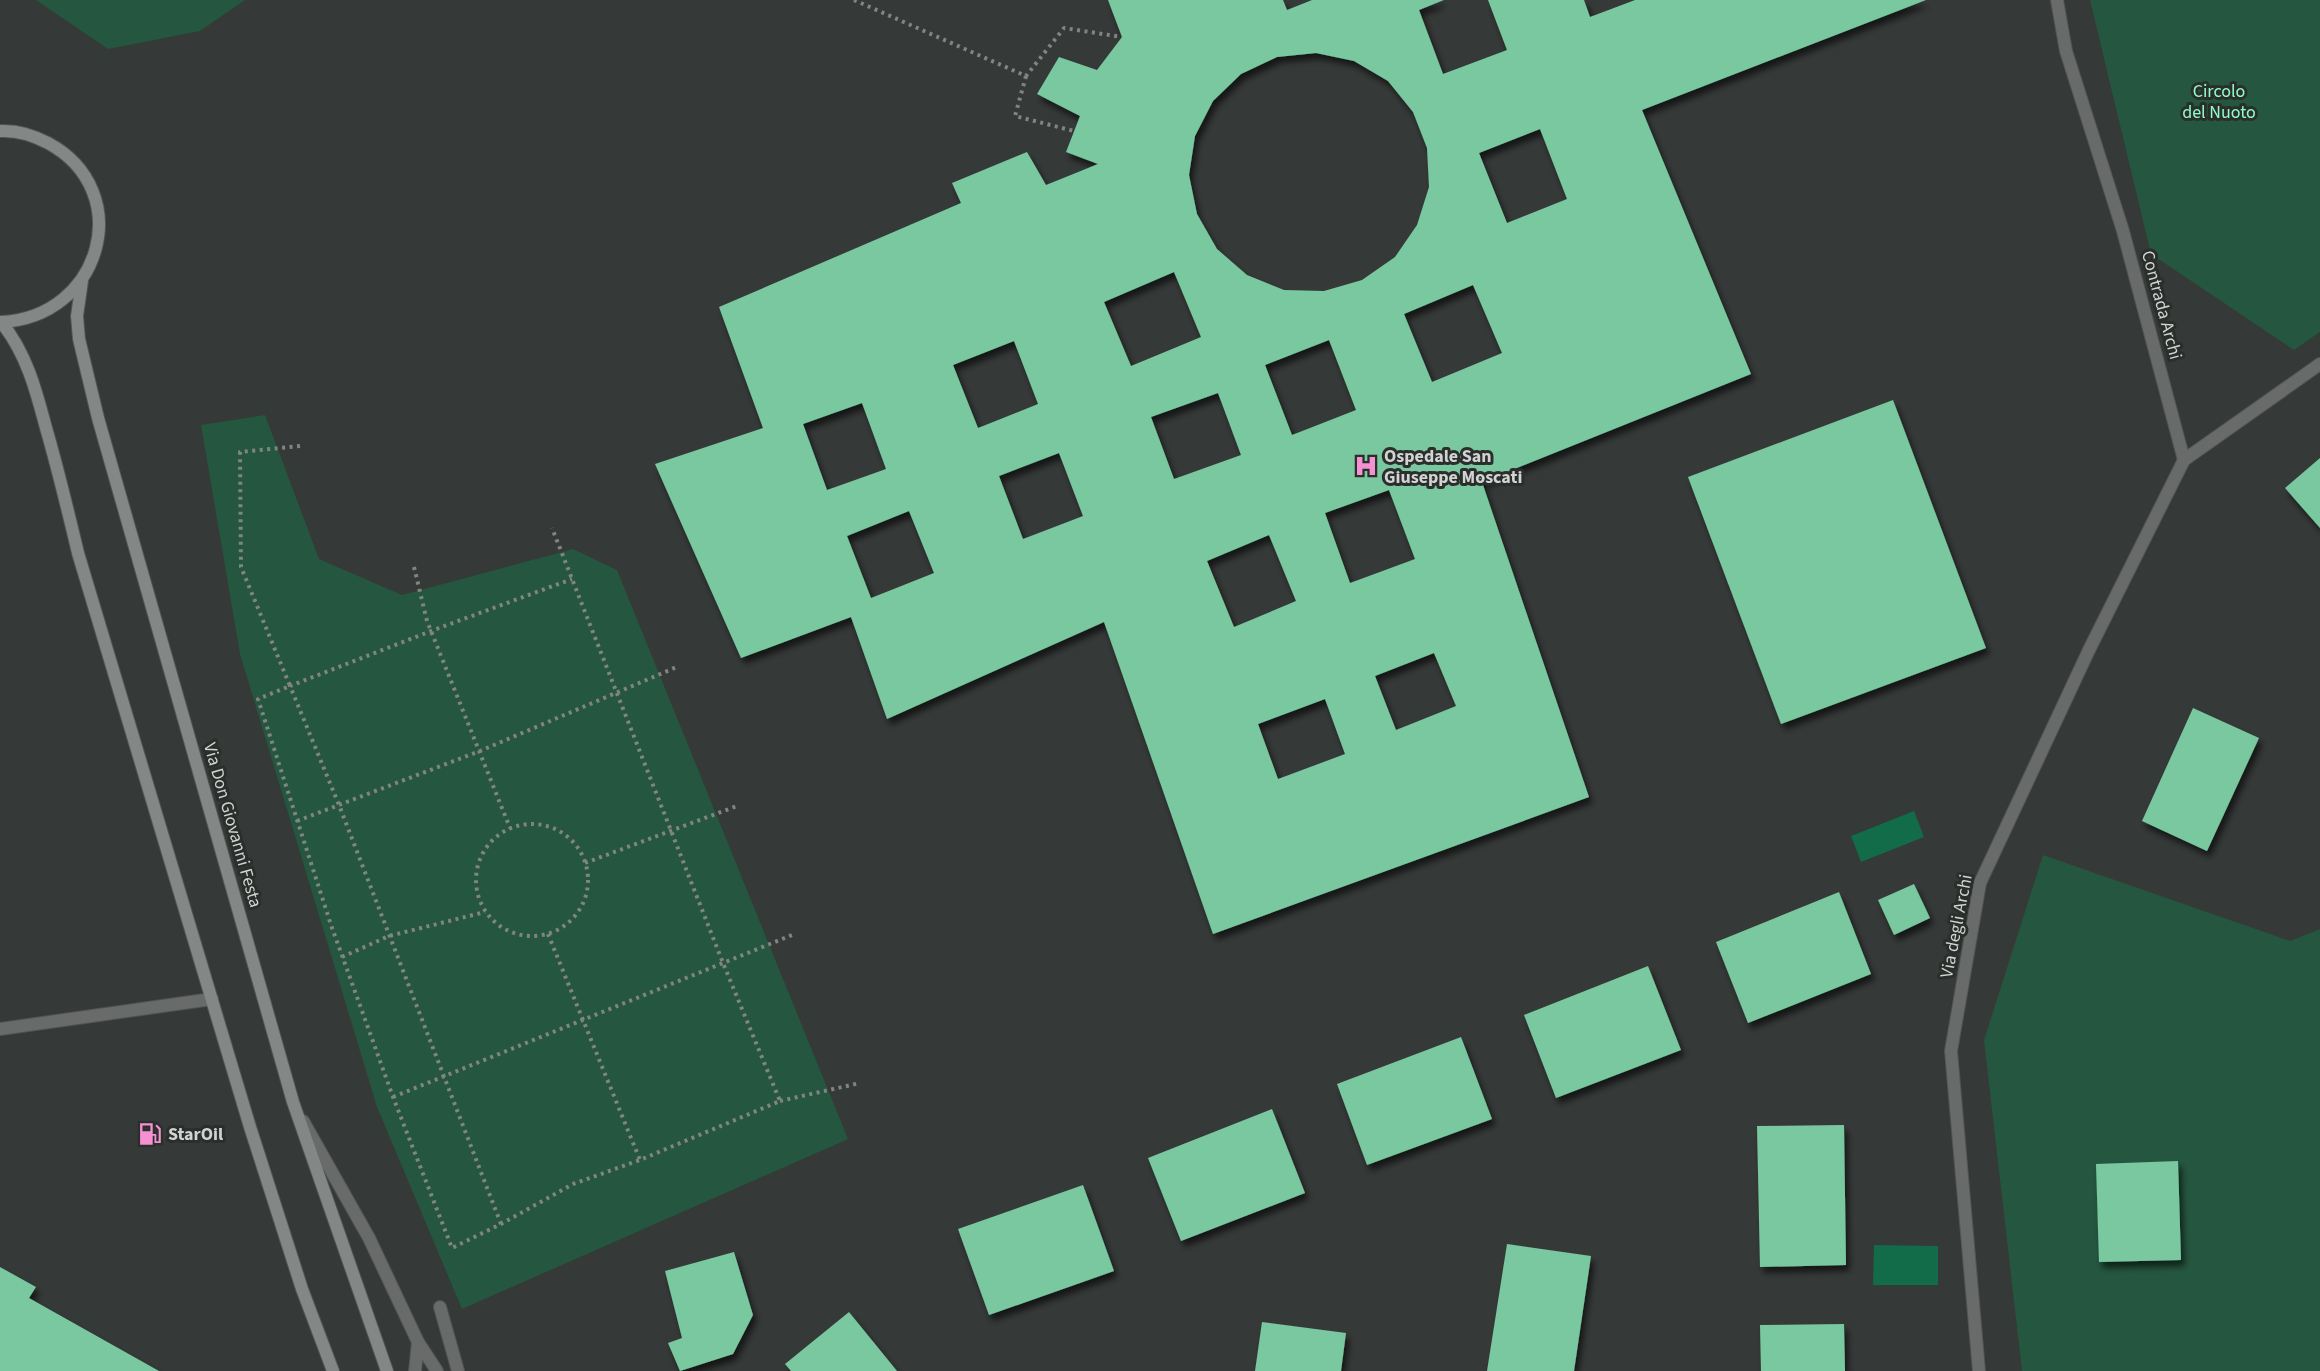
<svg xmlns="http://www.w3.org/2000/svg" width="2320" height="1371" font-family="'Source Sans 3',sans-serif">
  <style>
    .green { fill: #25563f }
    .water { fill: #126b49 }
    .building { fill: #79c8a0; fill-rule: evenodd; filter: url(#shadow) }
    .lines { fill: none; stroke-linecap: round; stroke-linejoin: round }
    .service-casing { stroke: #515553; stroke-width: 14 }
    .minor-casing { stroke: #515553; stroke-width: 14 }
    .secondary-casing { stroke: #515553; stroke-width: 14 }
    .path { stroke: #818483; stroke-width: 4; stroke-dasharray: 3 4.5; stroke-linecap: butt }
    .service { stroke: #686b69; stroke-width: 12 }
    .minor { stroke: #686b69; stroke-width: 12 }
    .secondary { stroke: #838785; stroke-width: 12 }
    .labels { text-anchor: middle; stroke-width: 6; stroke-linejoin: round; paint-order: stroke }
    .park-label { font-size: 18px; fill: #8efdc7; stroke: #2b2f2c }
    .street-label { font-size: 18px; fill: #d1d4d3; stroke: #2b2f2c }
    .poi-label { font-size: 18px; font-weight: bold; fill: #d1d4d3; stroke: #2b2f2c; text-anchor: start }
  </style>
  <defs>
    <filter id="shadow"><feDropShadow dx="3.5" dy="6" stdDeviation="3" flood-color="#0009"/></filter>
  </defs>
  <rect width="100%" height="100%" fill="#353937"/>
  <g class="green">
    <polygon points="36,0 245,0 200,31 108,49"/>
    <polygon points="2090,0 2320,0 2320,332 2294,350 2151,254"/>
    <polygon points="265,415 319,559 402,595 573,549 617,570 848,1139 462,1309 377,1107 240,654 201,425"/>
    <polygon points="2043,855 2290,941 2320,929 2320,1371 2022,1371 1984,1040"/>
  </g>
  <g class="water">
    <polygon points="1914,811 1924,837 1861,862 1851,836"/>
    <polygon points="1874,1245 1938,1246 1938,1285 1873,1285"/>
  </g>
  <g class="building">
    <path d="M1108,0H1283L1287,10L1312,0H1444L1419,10L1443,74L1507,50L1488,0H1584L1590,17L1635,0H1926L1642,110L1751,374L1482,482L1589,797L1213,934L1104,622L887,719L851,617L741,658L655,464L763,428L719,307L961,203L952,183L1027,152L1046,185L1098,164L1066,152L1080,116L1037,94L1059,57L1097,70L1122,37ZM1316,53L1354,61L1388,81L1413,112L1427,148L1429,187L1417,225L1395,257L1362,280L1324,291L1284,290L1247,275L1217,249L1197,214L1189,175L1195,136L1213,101L1241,74L1277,57ZM1540,129L1567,199L1507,223L1479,153ZM1174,272L1201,337L1131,366L1104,302ZM1473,285L1502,353L1432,382L1404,314ZM1329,340L1356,410L1292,435L1265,365ZM1014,341L1038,404L978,428L953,365ZM1218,393L1241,455L1174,479L1151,417ZM862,403L886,469L827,490L803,424ZM1059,453L1083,516L1023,539L999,476ZM1389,490L1415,559L1350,583L1325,513ZM909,511L934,573L871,598L847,536ZM1269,535L1296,601L1234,627L1207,561ZM1434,653L1456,706L1396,730L1375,676ZM1325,699L1345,754L1278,779L1258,724Z"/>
    <polygon points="1893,400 1986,648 1781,724 1688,477"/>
    <polygon points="2320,458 2320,528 2285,488"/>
    <polygon points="2193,708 2259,738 2207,851 2142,821"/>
    <polygon points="1914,884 1930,918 1894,935 1878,900"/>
    <polygon points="1839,892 1871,974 1748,1023 1716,942"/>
    <polygon points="1648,966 1681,1050 1556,1098 1524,1015"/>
    <polygon points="1461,1037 1492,1119 1367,1165 1337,1084"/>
    <polygon points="1272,1109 1305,1193 1181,1241 1148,1158"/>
    <polygon points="1844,1125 1846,1265 1760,1267 1757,1126"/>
    <polygon points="2178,1161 2181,1260 2099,1262 2096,1164"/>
    <polygon points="1083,1185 1114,1271 989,1315 958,1229"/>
    <polygon points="1507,1244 1591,1256 1574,1371 1487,1371"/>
    <polygon points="734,1252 753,1315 733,1354 680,1371 668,1343 682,1338 665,1271"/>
    <polygon points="0,1267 36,1287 29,1298 159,1371 0,1371"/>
    <polygon points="849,1312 897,1371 791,1371 785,1364"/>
    <polygon points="1262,1322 1346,1333 1341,1371 1255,1371"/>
    <polygon points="1844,1324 1845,1371 1761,1371 1760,1325"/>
  </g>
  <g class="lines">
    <g class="service-casing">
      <g id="service">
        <polyline points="440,1307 458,1371"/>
        <polyline points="415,1371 418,1342"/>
      </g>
    </g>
    <g class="minor-casing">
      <g id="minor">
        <polyline points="2057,0 2066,51 2123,231 2184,460"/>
        <polyline points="0,1029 212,999"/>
        <polyline points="303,1121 369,1238 418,1342 437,1371"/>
        <polyline points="1979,1371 1951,1051 1980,883 2089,650 2184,460 2320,364"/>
      </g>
    </g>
    <g class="secondary-casing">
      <g id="secondary">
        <path d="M0,131C17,130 33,135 48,143C137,191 102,318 0,322"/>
        <polyline points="82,281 77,316 79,339 98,418 293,1102 387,1371"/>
        <path d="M1,322C26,352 36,390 46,428C58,469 68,511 78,553L250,1127L302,1289L333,1371"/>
      </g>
    </g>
    <g class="path">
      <polyline points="854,0 1026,76 1064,28 1122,37"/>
      <polyline points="1026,76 1015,116 1074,131"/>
      <polyline points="300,446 240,452 241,567 290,686 258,699 331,925 393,1097 452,1248 501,1224 573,1184 640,1160 780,1101 723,963 552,528"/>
      <polyline points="414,567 427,621 510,828"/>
      <polyline points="297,821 480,751 679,666"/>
      <circle cx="532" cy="880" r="56"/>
      <polyline points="585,863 737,806"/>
      <polyline points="548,934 640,1160"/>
      <polyline points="342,957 389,936 485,912"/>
      <polyline points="393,1097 792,935"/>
      <polyline points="780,1101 860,1083"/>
      <polyline points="501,1224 339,805 290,686 431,631 572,579"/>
    </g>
    <use href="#service" class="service"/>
    <use href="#minor" class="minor"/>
    <use href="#secondary" class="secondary"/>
  </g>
  <defs>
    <g id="hospital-bare" transform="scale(1.8)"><path d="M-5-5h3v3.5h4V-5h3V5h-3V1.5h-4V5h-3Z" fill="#f591d3" stroke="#2b2f2c" stroke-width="2.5" paint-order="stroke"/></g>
    <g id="fuel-bare" transform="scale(1.8)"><path d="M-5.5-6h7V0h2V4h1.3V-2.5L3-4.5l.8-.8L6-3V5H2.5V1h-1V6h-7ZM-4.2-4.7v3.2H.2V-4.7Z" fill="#f591d3" stroke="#2b2f2c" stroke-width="2.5" paint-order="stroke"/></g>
  </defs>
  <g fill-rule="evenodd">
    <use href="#hospital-bare" x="1366" y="466"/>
    <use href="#fuel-bare" x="150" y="1134"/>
  </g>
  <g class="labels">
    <g class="park-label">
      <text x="2219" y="97">Circolo<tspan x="2219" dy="21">del Nuoto</tspan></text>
    </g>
    <g class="street-label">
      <text transform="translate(2162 305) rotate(75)" y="6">Contrada Archi</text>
      <text transform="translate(233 825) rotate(74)" y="6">Via Don Giovanni Festa</text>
      <text transform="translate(1956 926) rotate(-79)" y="6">Via degli Archi</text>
    </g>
    <g class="poi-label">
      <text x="1384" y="462">Ospedale San<tspan x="1384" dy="21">Giuseppe Moscati</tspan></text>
      <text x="168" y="1140">StarOil</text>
    </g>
  </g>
</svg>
